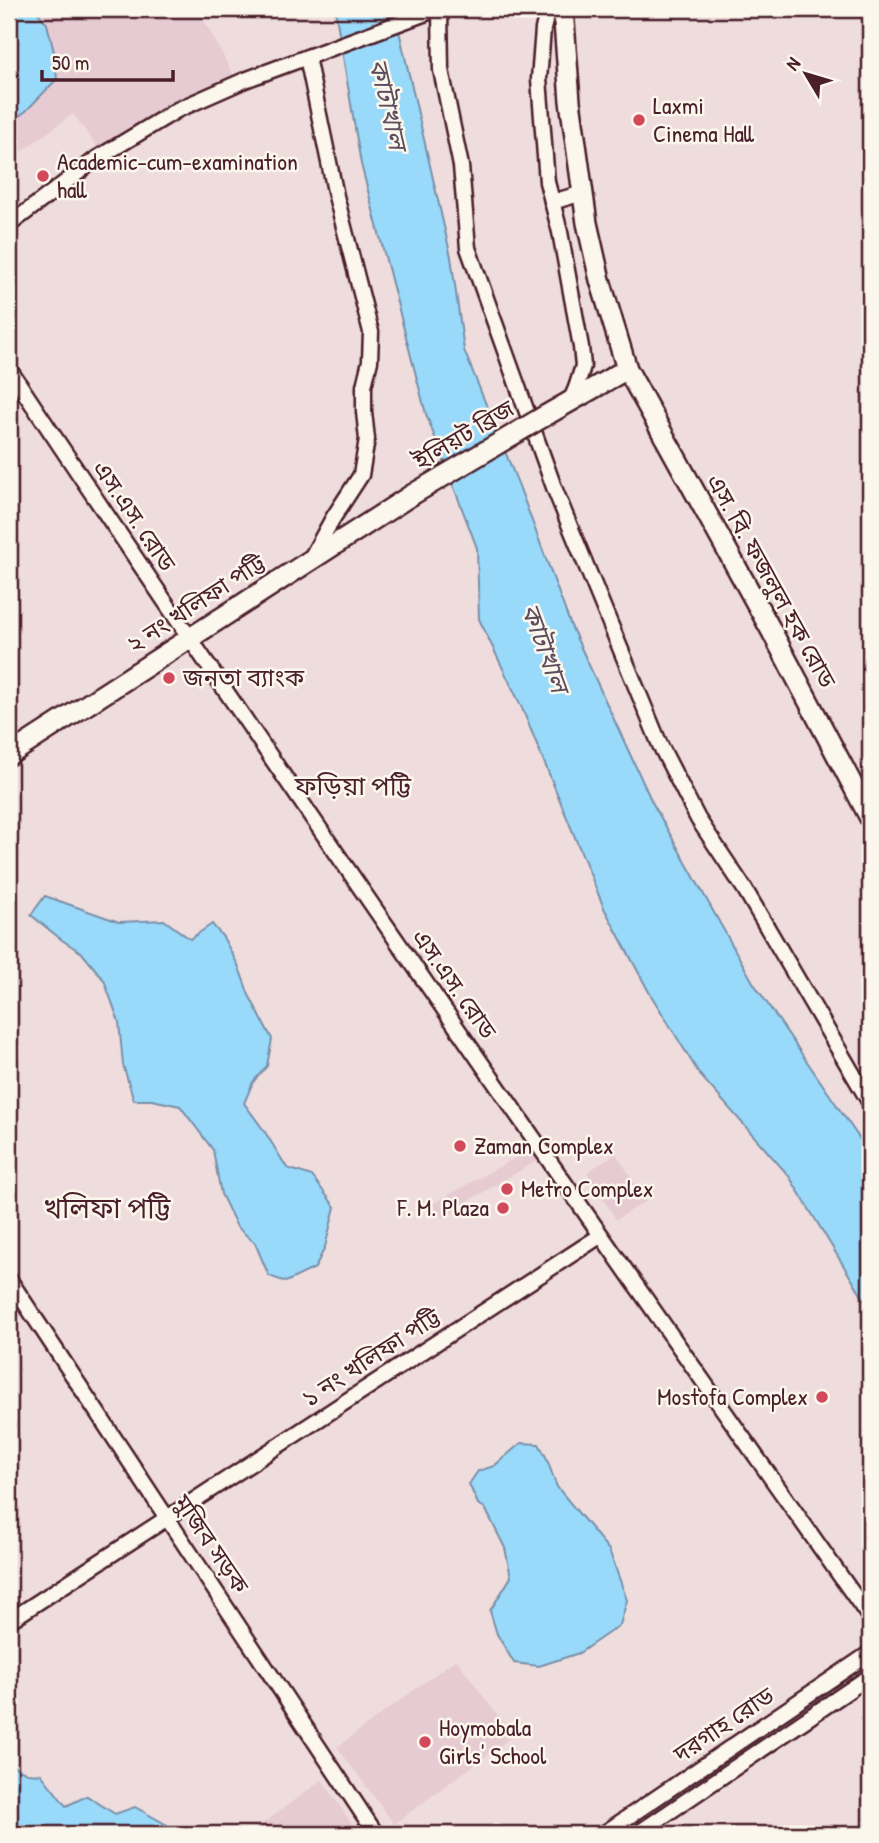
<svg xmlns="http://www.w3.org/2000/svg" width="879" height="1843" font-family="'Patrick Hand','Noto Sans Bengali',sans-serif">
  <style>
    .built { fill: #e7cbd2 }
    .water { fill: #99dafb; stroke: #798fa8; stroke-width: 2 }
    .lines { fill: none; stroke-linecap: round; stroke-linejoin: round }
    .street-casing { stroke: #4a1f2b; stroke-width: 19 }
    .secondary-casing { stroke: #4a1f2b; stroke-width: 24 }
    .street { stroke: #fbf7ec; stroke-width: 14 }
    .secondary { stroke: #fbf7ec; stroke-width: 19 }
    .secondary-bridge-casing { stroke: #4a1f2b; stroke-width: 24; stroke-linecap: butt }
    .secondary-bridge { stroke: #fbf7ec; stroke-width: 19 }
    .poi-dot { fill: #d1495b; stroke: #fbf7ec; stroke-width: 2.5 }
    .labels { text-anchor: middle; stroke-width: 5; stroke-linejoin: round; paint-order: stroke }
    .poi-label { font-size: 24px; fill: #4a1f2b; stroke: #fbf7ec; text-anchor: start }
    .street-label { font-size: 24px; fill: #4a1f2b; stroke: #fbf7ec }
    .water-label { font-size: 26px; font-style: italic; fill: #5e4e5f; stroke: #fbf7ec }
    .neighbourhood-label { font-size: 26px; fill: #4a1f2b; stroke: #fbf7ec }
    .quarter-label { font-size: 28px; fill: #4a1f2b; stroke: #fbf7ec }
  </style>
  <rect width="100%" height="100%" fill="#efdddd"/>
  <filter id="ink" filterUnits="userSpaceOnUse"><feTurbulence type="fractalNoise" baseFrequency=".0143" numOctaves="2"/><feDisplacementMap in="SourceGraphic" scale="14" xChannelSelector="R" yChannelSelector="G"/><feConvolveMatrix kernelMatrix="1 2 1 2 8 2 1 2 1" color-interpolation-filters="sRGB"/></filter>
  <g filter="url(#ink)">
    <g class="built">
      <polygon points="9,9 198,9 235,78 182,100 98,148 73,114 9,161"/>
      <polygon points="531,1149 538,1160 467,1202 443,1219 432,1204"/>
      <polygon points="616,1153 646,1201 616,1220 587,1172"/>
      <polygon points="456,1659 513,1736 394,1824 337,1747"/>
      <polygon points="322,1780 359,1834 248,1834"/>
    </g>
    <g class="water">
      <polygon points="9,9 35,9 47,24 54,52 57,79 26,111 9,123"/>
      <polygon points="335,9 394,9 451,257 464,350 519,486 571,626 652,802 754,984 870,1154 870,1303 865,1301 789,1176 700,1075 649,992 604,908 522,708 479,619 477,548 426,414 361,164"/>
      <polygon points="45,896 119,922 164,920 190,939 212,924 223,937 238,965 249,995 272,1039 267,1066 253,1082 244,1103 265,1132 287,1168 312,1176 335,1207 325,1247 315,1268 286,1282 269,1276 255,1243 237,1227 221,1194 213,1150 180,1106 152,1100 134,1100 123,1065 119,1022 104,980 82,953 62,940 31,915"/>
      <polygon points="521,1443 539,1444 546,1457 557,1487 609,1550 627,1600 620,1625 579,1653 539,1666 514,1663 497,1634 490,1611 511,1577 505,1548 485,1508 478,1504 469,1484 478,1471 494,1466"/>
      <polygon points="11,1765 27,1773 41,1774 66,1806 87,1796 115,1814 135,1807 183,1834 9,1834 9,1772"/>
    </g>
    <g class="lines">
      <g class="street-casing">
        <g id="street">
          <polyline points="440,9 441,70 461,166 468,248 555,490 660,745 698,819 744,888 870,1103"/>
          <polyline points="548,9 543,29 539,79 547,182 560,232 581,347 583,366 576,388 570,402"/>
          <polyline points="307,57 336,196 371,332 370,361 364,386 364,412 367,439 361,475 333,518 311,558"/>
          <polyline points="552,202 583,193"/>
          <polyline points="9,225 96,159 177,110 245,80 437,9"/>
          <path d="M9,369C289,790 578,1205 870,1618"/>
          <polyline points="9,1279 376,1834"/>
          <polyline points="9,1621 600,1236"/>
          <polyline points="603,1834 870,1653"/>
          <polyline points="637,1834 870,1676"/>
          <polyline points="868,1834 870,1832"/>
        </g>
      </g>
      <g class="secondary-casing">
        <g id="secondary">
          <polyline points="563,9 570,101 587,223 600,280 627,369 771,630 870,818"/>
          <polyline points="543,417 627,369"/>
          <polyline points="9,755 410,496"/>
        </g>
      </g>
      <use href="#street" class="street"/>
      <use href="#secondary" class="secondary"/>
      <g class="secondary-bridge-casing">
        <polyline id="secondary-bridge" points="410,496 543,417"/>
      </g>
      <use href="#secondary-bridge" class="secondary-bridge"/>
    </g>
  </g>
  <g class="poi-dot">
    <circle cx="639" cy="120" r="7"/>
    <circle cx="43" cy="176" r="7"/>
    <circle cx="169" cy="678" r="7"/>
    <circle cx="460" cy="1146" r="7"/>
    <circle cx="507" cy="1189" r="7"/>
    <circle cx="503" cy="1208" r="7"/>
    <circle cx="822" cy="1397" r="7"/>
    <circle cx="425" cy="1742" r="7"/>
  </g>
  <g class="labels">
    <g class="poi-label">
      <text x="653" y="114">Laxmi<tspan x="653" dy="28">Cinema Hall</tspan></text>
      <text x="57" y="170">Academic-cum-examination<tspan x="57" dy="28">hall</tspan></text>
      <text x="183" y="686">জনতা ব্যাংক</text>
      <text x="474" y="1154">Zaman Complex</text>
      <text x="521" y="1197">Metro Complex</text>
      <text x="489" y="1216" text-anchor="end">F. M. Plaza</text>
      <text x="808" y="1405" text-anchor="end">Mostofa Complex</text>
      <text x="439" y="1736">Hoymobala<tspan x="439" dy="28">Girls' School</tspan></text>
    </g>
    <g class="street-label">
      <text transform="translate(464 435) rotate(-31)" y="8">ইলিয়ট ব্রিজ</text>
      <text transform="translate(134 516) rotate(56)" y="8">এস.এস. রোড</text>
      <text transform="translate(771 581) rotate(61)" y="8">এস. বি. ফজলুল হক রোড</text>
      <text transform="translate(196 604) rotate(-33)" y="8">২ নং খলিফা পট্টি</text>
      <text transform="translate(454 984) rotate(55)" y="8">এস.এস. রোড</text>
      <text transform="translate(371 1358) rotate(-33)" y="8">১ নং খলিফা পট্টি</text>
      <text transform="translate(211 1544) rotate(56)" y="8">মুজিব সড়ক</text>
      <text transform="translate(724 1725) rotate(-34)" y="8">দরগাহ রোড</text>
    </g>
    <g class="water-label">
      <text transform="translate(388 104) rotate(77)" y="9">কাটাখাল</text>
      <text transform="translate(545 648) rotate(70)" y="9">কাটাখাল</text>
    </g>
    <g class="neighbourhood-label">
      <text x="353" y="795">ফড়িয়া পট্টি</text>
    </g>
    <g class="quarter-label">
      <text x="107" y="1218">খলিফা পট্টি</text>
    </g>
  </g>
  <rect width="879" height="1843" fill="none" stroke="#fbf7ec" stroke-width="35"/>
  <rect x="18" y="18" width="844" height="1808" fill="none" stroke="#4a1f2b" stroke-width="2.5" filter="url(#ink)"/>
  <g transform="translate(806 74) rotate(308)" stroke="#fbf7ec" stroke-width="5" paint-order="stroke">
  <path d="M0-5L12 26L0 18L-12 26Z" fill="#4a1f2b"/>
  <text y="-10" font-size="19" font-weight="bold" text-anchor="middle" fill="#4a1f2b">N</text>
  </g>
  <path d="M42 70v10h131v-10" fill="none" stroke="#4a1f2b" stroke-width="3.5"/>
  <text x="52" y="70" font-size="21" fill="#4a1f2b" stroke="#fbf7ec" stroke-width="5" paint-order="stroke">50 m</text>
</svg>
